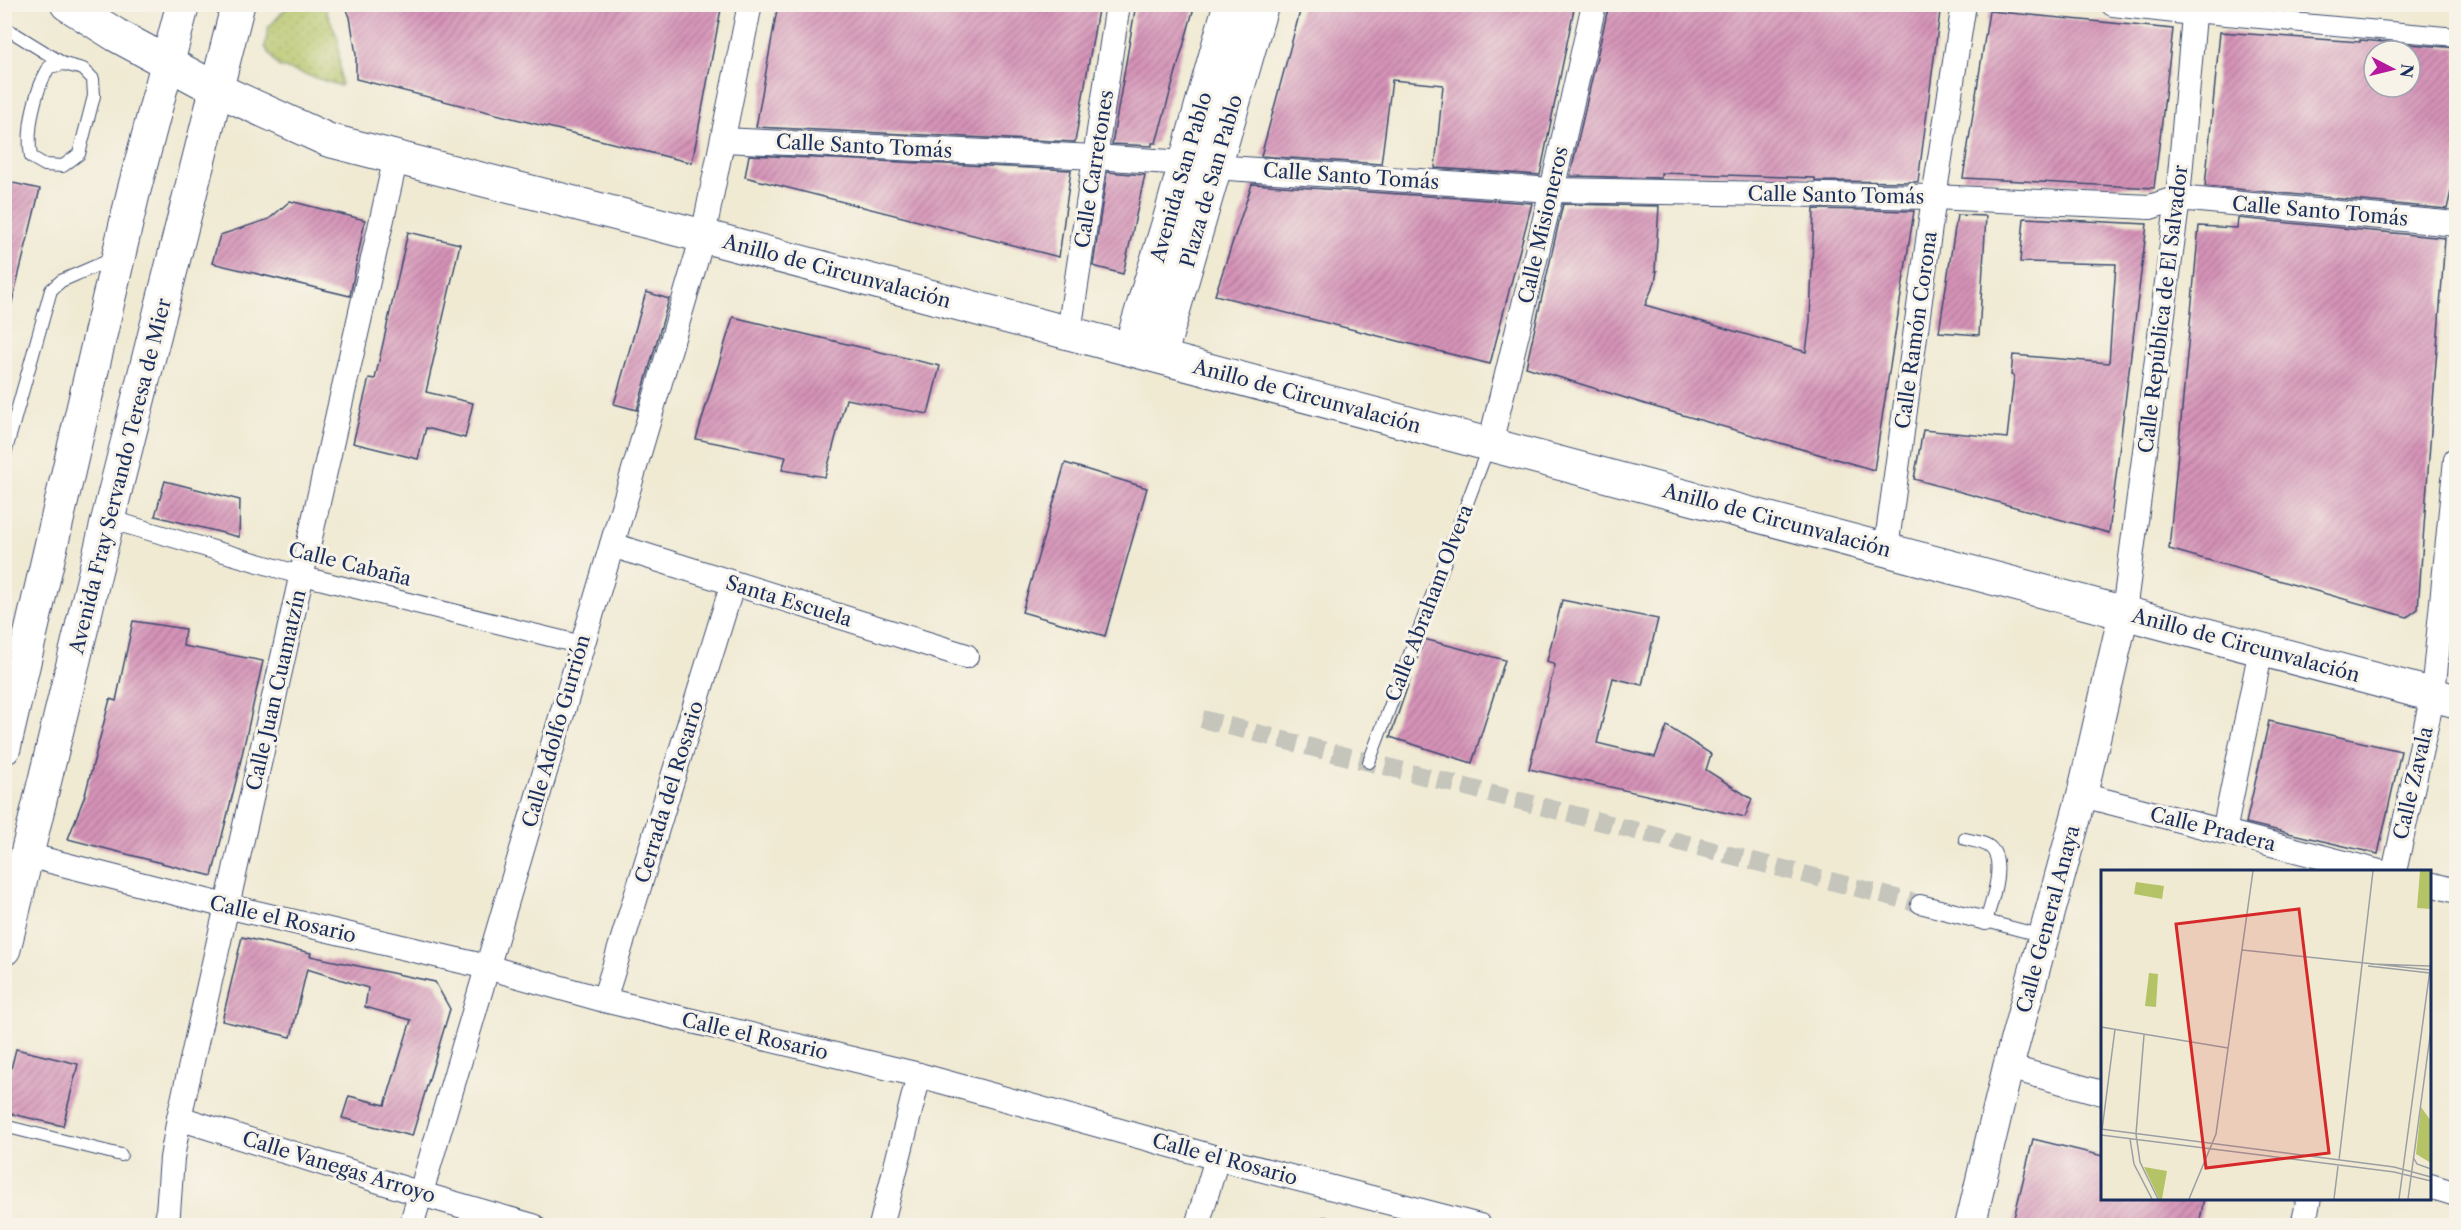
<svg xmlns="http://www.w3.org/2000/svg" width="2461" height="1230" font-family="'Libre Caslon Text',serif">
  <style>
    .grass { fill: url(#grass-dots); stroke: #677962; stroke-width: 1.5 }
    .building { fill: url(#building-hatch); fill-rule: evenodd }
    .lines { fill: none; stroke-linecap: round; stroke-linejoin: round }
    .pedestrian-tunnel { stroke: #c5c5bc; stroke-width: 18; stroke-dasharray: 18 9; stroke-linecap: butt }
    .service-casing { stroke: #3b4b70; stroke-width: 14 }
    .pedestrian-casing { stroke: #3b4b70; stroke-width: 20 }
    .minor-casing { stroke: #3b4b70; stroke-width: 26 }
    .tertiary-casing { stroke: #3b4b70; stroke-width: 32 }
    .primary-casing { stroke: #3b4b70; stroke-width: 35 }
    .service { stroke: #fff; stroke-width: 12 }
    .pedestrian { stroke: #fff; stroke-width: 18 }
    .minor { stroke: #fff; stroke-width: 24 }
    .tertiary { stroke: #fff; stroke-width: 30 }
    .primary { stroke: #fff; stroke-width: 33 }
    .labels { text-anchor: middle; stroke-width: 6; stroke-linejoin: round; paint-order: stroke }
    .street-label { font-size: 20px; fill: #1b2f5e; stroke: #f7f3e8 }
    .inset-road { fill: none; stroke: #9b9fa4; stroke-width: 1.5 }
    .view { fill: #d62828; fill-opacity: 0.15; stroke: #d62828; stroke-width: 3 }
    .inset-edge { fill: none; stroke: #1b2f5e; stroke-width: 3 }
  </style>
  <defs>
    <pattern id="grass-dots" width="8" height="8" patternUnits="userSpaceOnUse" patternTransform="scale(1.5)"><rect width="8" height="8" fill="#b3c365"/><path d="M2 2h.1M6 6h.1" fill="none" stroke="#919f56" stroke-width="1.8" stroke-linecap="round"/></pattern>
    <pattern id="building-hatch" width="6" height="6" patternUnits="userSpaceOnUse" patternTransform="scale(1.5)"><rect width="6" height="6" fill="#d593b7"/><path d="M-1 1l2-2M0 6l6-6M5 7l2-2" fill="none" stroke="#ac7898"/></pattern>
  </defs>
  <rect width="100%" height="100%" fill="#f7f3e8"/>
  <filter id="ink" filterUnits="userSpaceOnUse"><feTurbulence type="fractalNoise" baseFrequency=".0167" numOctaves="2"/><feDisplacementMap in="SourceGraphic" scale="12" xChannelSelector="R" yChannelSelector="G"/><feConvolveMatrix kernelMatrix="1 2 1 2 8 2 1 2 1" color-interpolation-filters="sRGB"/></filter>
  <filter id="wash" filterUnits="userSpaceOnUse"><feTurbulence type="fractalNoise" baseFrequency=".008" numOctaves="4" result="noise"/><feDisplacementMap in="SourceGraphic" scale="24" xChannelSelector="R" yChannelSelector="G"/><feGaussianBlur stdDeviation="1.35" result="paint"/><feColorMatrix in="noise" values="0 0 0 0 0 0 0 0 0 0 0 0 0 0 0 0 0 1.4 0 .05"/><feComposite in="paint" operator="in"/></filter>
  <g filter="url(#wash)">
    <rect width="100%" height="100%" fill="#f0ead3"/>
    <polygon class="grass" points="295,5 324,5 338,39 341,86 278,66 265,47 268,28 288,6"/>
    <g id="blocks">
      <g class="building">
        <polygon points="344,4 722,4 692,163 356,79 356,55 350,17"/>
        <polygon points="778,4 1099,4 1075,142 756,127"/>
        <polygon points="1136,4 1195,4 1156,143 1152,143 1152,146 1112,144"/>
        <polygon points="1302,4 1575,4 1540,175 1435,168 1443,85 1392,80 1381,164 1261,156"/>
        <polygon points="1609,4 1941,4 1918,182 1815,181 1815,178 1661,173 1661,178 1570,176"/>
        <polygon points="1989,11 2173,29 2154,188 1963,178"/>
        <path d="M2220,32L2360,42V40L2457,48V165L2447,209L2205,186ZM2374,51H2410V87H2374Z"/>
        <polygon points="749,155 1071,170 1059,257 745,177"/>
        <polygon points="1107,172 1145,175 1123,274 1093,266"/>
        <polygon points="4,181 40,189 11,306 4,305"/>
        <polygon points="1252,184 1532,203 1490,364 1215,295"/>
        <polygon points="290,201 365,220 350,296 212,263 220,235 269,219"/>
        <polygon points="1563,204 1659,206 1655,271 1657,271 1655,282 1645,305 1806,352 1810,321 1814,209 1914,211 1874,470 1648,405 1526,367"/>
        <polygon points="1957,215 1986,216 1979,335 1939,332"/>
        <polygon points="2024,218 2147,224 2109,533 1914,479 1923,430 2007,438 2014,376 2011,375 2013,355 2109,363 2116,264 2020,262"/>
        <polygon points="2238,218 2445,238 2418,609 2407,617 2169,549 2199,226 2237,228"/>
        <polygon points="408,232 460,244 426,392 473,403 465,438 426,428 418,459 353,443 369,378 375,379"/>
        <polygon points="646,292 669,299 637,410 614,404"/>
        <polygon points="733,317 940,366 928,414 846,399 825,477 782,470 786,457 696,439"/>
        <polygon points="1065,463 1147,488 1105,636 1022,612"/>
        <polygon points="165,481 240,500 239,537 155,516"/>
        <polygon points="1562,600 1658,619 1642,685 1613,678 1597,743 1655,757 1667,726 1711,754 1706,770 1752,799 1745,817 1529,769 1555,665 1547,661"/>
        <polygon points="133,621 185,629 183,646 263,661 237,777 212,876 68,839 85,795 110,699 116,701"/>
        <polygon points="1424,639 1505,660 1472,763 1390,737"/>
        <polygon points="2269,721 2401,751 2378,854 2246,823"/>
        <polygon points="242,937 311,953 310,956 435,982 450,1009 412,1136 342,1118 349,1096 385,1105 411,1020 365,1007 368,988 307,969 291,1037 222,1021"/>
        <polygon points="16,1049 78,1064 63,1126 4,1112 4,1096"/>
        <polygon points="2033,1139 2103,1156 2103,1198 2204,1198 2199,1226 2012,1226"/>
      </g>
    </g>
  </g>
  <g filter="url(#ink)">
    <use href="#blocks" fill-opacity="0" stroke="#3b4b70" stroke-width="1.5"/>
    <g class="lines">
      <polyline class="pedestrian-tunnel" points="1202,719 1920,904"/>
      <g class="service-casing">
        <g id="service">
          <polyline points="4,27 64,64"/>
          <path d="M64,64L83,69L93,79L94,96L79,154L63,166L45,165L31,157C26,129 35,91 49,67Z"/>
          <polyline points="4,457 51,290 61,281 112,259"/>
          <polyline points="1369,762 1489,445"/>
          <path d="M1965,839C1973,841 1985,842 1991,848C2006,862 1991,904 1986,921L2043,936"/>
          <polyline points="4,1126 121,1155"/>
          <polyline points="1318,1226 1325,1223 1331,1226"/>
        </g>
      </g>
      <g class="pedestrian-casing">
        <g id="pedestrian">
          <polyline points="2193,13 2456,37"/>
          <polyline points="108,519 303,576 582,645"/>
          <polyline points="1920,904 1986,921"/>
        </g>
      </g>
      <g class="minor-casing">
        <g id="minor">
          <polyline points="2113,4 2193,13"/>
          <polyline points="723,140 1096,157 1185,163"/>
          <polyline points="1214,167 1552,190 1934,197 2150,207 2178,198 2456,224"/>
          <polyline points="1069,332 1118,4"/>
          <polyline points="1490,444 1552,190 1594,4"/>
          <polyline points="612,545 966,656"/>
          <polyline points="1886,549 1934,197 1964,4"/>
          <polyline points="2124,612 2178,198 2195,4"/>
          <polyline points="2082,795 2380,872"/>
          <polyline points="2224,832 2261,649"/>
          <polyline points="27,855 226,906 487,967 604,1000 919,1075 1217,1158 1480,1226"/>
          <polyline points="2394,872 2433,694 2456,459"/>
          <polyline points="2430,884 2456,891"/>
          <polyline points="604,1000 733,583"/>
          <polyline points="2008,1067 2102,1093"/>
          <polyline points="179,1118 421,1194 533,1226"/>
          <polyline points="2430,1186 2456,1194"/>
          <polyline points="167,1226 172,1158 179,1118 396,157"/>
          <polyline points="411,1226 703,236 750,4"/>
          <polyline points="881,1226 919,1075"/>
          <polyline points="1197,1226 1217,1158"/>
          <polyline points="2303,1226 2309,1198"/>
        </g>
      </g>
      <g class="tertiary-casing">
        <polyline id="tertiary" points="1970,1226 2008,1067 2082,795 2124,612"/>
      </g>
      <g class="primary-casing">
        <g id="primary">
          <polyline points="67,4 116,35 216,89 328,140 703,236 2456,701"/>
          <polyline points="1130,349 1169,221 1230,4"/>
          <polyline points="1160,357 1262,4"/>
          <polyline points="4,748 133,194 183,4"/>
          <polyline points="4,949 108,519 238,4"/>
        </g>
      </g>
      <use href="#service" class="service"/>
      <use href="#pedestrian" class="pedestrian"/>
      <use href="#minor" class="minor"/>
      <use href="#tertiary" class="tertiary"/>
      <use href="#primary" class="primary"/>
    </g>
  </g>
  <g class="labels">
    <g class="street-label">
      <text transform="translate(864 146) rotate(3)" y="7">Calle Santo Tomás</text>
      <text transform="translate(1094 169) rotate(-81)" y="7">Calle Carretones</text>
      <text transform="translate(1351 176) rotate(4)" y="7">Calle Santo Tomás</text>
      <text transform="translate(1181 177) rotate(-74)" y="7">Avenida San Pablo</text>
      <text transform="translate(1211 181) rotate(-74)" y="7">Plaza de San Pablo</text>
      <text transform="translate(1836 195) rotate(1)" y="7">Calle Santo Tomás</text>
      <text transform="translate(2320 211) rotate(5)" y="7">Calle Santo Tomás</text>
      <text transform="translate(1543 225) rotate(-77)" y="7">Calle Misioneros</text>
      <text transform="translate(837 271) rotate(15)" y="7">Anillo de Circunvalación</text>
      <text transform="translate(2163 309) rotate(-83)" y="7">Calle República de El Salvador</text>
      <text transform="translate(1916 330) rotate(-82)" y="7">Calle Ramón Corona</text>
      <text transform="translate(1307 396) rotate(15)" y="7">Anillo de Circunvalación</text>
      <text transform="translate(120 476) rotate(-76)" y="7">Avenida Fray Servando Teresa de Mier</text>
      <text transform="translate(1777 520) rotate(15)" y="7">Anillo de Circunvalación</text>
      <text transform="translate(350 564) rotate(14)" y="7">Calle Cabaña</text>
      <text transform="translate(789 601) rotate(17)" y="7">Santa Escuela</text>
      <text transform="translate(1429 603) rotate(-69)" y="7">Calle Abraham Olvera</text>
      <text transform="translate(2246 645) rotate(15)" y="7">Anillo de Circunvalación</text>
      <text transform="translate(276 690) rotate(-77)" y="7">Calle Juan Cuamatzín</text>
      <text transform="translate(556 731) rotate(-74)" y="7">Calle Adolfo Gurrión</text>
      <text transform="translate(2413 783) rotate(-77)" y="7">Calle Zavala</text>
      <text transform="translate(669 792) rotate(-73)" y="7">Cerrada del Rosario</text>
      <text transform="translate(2213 829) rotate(14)" y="7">Calle Pradera</text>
      <text transform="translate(283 919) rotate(13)" y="7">Calle el Rosario</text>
      <text transform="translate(2048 919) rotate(-75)" y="7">Calle General Anaya</text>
      <text transform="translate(755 1036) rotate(13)" y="7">Calle el Rosario</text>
      <text transform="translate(1225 1159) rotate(15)" y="7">Calle el Rosario</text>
      <text transform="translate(339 1167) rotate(17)" y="7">Calle Vanegas Arroyo</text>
    </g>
  </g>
  <g transform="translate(2101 870)">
    <rect width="330" height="330" fill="#f0ead3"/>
    <path d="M319,1H330V39L316,38ZM35,12L63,16L61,29L33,24ZM48,103L57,104L55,137L44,136ZM320,237L330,251V293L315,284ZM43,297L66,301L61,329H58Z" fill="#b3c365"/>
    <path class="inset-road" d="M141,80L330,100M270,94L329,96M267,96L329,103M0,157L127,178M43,165L35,264L39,292L57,329M0,259L293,297L330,307M1,260L14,159M0,265L293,302L330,311M29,269L33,294L51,329M312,287L316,294L330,299M238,290L272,1M88,329L115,264L152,1M233,329L237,296M298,329L330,92M307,329L330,159"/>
    <path class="view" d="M198,39L228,283L105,298L75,54Z"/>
    <rect width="330" height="330" class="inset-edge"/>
  </g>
  <rect width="2461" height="1230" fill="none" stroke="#f7f3e8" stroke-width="24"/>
  <g transform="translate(2392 69) rotate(97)"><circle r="28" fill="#f7f3e8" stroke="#9fa5b1" stroke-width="1.5"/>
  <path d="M0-4.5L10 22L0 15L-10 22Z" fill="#b5179e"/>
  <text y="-9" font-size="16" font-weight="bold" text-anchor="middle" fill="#1b2f5e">N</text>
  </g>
</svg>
